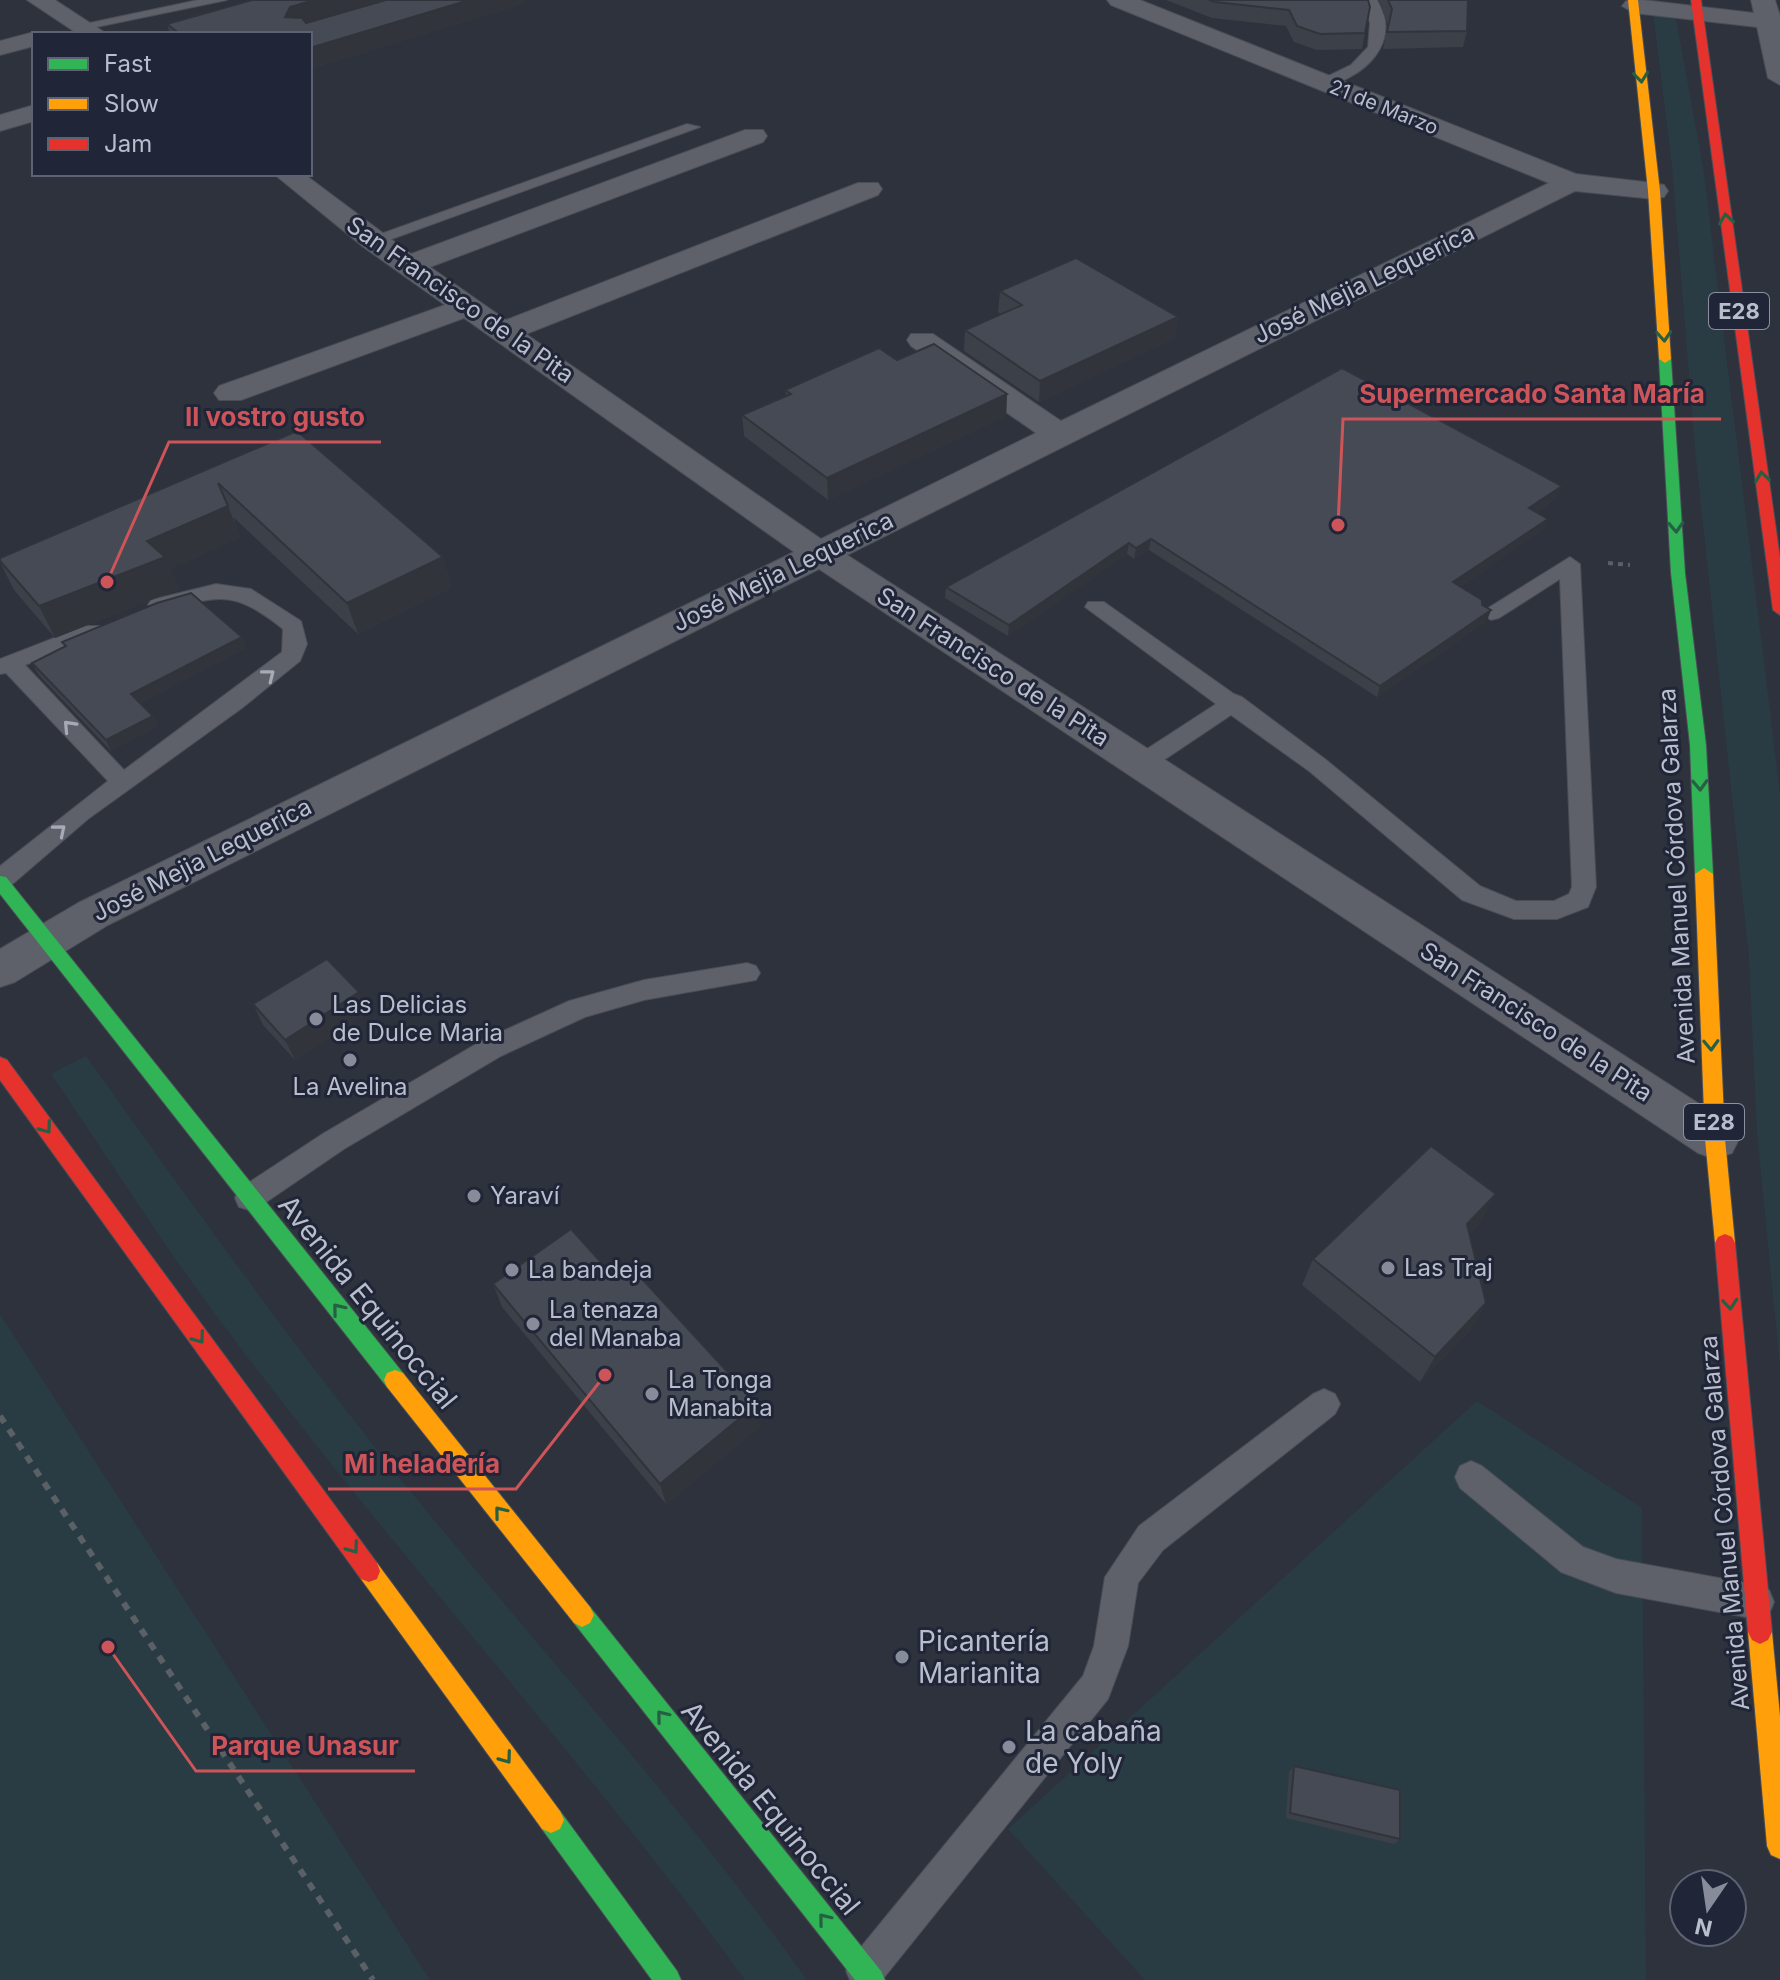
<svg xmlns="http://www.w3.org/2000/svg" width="1780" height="1980" font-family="Inter,sans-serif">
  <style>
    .green { fill: #2a3c43 }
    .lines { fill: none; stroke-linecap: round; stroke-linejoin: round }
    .lane-casing { stroke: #4a4d56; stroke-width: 2 }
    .street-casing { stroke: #4a4d56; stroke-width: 2 }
    .fast-casing { stroke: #4a4d56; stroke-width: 2 }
    .slow-casing { stroke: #4a4d56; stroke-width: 2 }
    .jam-casing { stroke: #4a4d56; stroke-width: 2 }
    .path-far1 { stroke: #5b5f66; stroke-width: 4; stroke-dasharray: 5 5; stroke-linecap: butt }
    .path { stroke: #5b5f66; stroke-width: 6; stroke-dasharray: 8 8; stroke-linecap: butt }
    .lane { fill: #5e616a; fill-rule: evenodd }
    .street { fill: #5e616a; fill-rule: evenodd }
    .fast { fill: #30b455; fill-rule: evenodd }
    .slow { fill: #ff9f0a; fill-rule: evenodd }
    .jam { fill: #e5322d; fill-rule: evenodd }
    .wall { fill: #3c4048 }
    .shaded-wall { fill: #31343b }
    .building { fill: #464a54; stroke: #31343b; stroke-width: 2 }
    .oneway { stroke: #265f44 }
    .oneway2 { stroke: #a7abb8 }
    .poi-dot { fill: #888c9a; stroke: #202638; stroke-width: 3 }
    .labels { text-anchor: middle; stroke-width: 6; stroke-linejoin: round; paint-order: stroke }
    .far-street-label { font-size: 20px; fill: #b9bdcc; stroke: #202638 }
    .shield { fill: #202638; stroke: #8b90a0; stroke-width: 2 }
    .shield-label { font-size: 22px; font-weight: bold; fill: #b9bdcc }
    .street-label { font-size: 24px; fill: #b9bdcc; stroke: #202638 }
    .poi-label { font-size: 24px; fill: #b9bdcc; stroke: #202638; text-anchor: start }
    .near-street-label { font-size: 28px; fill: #b9bdcc; stroke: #202638 }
    .near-poi-label { font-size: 28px; fill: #b9bdcc; stroke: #202638; text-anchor: start }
    .leader { fill: none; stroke: #cd5559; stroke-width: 3 }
    .callout-dot { fill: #cd5559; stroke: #202638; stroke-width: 3 }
    .callout-label { font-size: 26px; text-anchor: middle; font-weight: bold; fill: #cd5559; stroke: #202638; stroke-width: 6; stroke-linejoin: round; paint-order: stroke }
  </style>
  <rect width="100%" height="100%" fill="#2d323d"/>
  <g class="green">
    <polygon points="1653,12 1675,14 1703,167 1780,793 1780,1367 1757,1132 1749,957 1695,448 1672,165"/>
    <path d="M86,1056C198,1213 311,1371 434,1520C560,1672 692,1819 807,1980H745C574,1746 376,1533 204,1299C151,1226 102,1149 51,1074Z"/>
    <polygon points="0,1314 430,1980 0,1980"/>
    <polygon points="1477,1401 1642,1508 1646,1980 1145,1980 1008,1829"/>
  </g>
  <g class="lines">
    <g class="lane-casing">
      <g id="lane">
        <polygon points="198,0 227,0 82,30 75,26"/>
        <path d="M1362,0H1377C1399,35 1375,66 1344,80C1335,84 1329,88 1320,86V80L1351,65L1368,47L1370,23Z"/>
        <polygon points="687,124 700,127 378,244 366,244 364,240"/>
        <polygon points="1570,557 1580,564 1596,887 1588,907 1557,919 1514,919 1462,900 1309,771 1231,715 1149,770 1133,770 1129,764 1133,758 1216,704 1085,607 1088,602 1104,602 1234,694 1242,697 1325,759 1480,886 1516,901 1554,901 1569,894 1572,887 1560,579 1499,618 1491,620 1480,613"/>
        <path d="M216,584L251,589L301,621L307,644L300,661L242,708L88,819L9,887L0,889V866L108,781L6,673L0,674V659L85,626H101L104,631L101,636L25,665L124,770L282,652L283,629C231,588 219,596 159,612L148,605L151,600Z"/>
        <polygon points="747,963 756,966 760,973 756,980 644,1000 585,1017 501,1056 344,1149 259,1207 249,1210 239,1207 235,1198 239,1189 324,1133 483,1040 569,1001 644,980"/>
        <polygon points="1324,1389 1335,1394 1340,1404 1335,1414 1163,1550 1138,1583 1128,1646 1108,1699 882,1980 850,1980 846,1971 852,1958 1083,1676 1094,1646 1105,1577 1139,1526 1313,1394"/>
        <polygon points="1471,1461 1482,1466 1583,1547 1616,1559 1757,1585 1769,1590 1774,1602 1769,1614 1757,1619 1616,1593 1561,1572 1460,1488 1455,1477 1460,1466"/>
      </g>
    </g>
    <g class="street-casing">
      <g id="street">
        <polygon points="27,0 55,0 107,34 78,34"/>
        <polygon points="1107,0 1140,0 1576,174 1654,183 1664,185 1668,191 1664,197 1654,199 1575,191 847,555 1732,1125 1739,1139 1732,1153 1715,1159 1698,1153 819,569 108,925 15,982 0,987 0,949 78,903 794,552 464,318 241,400 219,400 214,393 219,386 445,305 362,246 274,174 304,174 411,254 745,130 763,130 767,136 763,142 430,267 506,320 858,183 878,183 882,189 878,195 526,334 821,539 1036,433 911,346 907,340 911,334 933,334 1061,421 1549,183 1111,5"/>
        <polygon points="1643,0 1754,13 1751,0 1775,0 1780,16 1780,85 1768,78 1757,27 1634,13 1622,6 1626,1"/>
        <polygon points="34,32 43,34 34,34 34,46 0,55 0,41"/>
        <polygon points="34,105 34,121 0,131 0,115"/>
      </g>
    </g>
    <g class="fast-casing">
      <g id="fast">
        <polygon points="1665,355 1671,359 1685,573 1706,745 1713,874 1704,880 1695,874 1690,745 1671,573 1659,359"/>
        <polygon points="0,876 6,877 403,1373 406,1380 403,1387 395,1390 387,1387 0,894"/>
        <polygon points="582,1603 590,1607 881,1971 885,1980 855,1980 574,1623 570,1615 574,1607"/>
        <polygon points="551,1807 560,1811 677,1971 681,1980 652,1980 542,1829 538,1820 542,1811"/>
      </g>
    </g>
    <g class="slow-casing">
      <g id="slow">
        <polygon points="1628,0 1638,0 1660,191 1671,359 1665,363 1659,359 1648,191"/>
        <polygon points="1704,868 1713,874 1725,1139 1735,1243 1732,1249 1725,1252 1718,1249 1715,1243 1705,1139 1695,874"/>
        <polygon points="395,1370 403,1373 590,1607 594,1615 590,1623 582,1627 574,1623 387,1387 384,1380 387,1373"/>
        <polygon points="369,1560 377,1563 560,1811 564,1820 560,1829 551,1833 542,1829 361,1579 358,1571 361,1563"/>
        <polygon points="1760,1620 1768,1624 1772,1632 1780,1716 1780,1859 1771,1855 1767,1846 1748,1632 1752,1624"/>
      </g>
    </g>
    <g class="jam-casing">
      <g id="jam">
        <polygon points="1691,0 1701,0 1780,558 1780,615 1773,610"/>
        <polygon points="0,1057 7,1060 377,1563 380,1571 377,1579 369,1582 361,1579 0,1080"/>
        <polygon points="1725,1234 1732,1237 1735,1243 1772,1632 1768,1640 1760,1644 1752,1640 1748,1632 1715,1243 1718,1237"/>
      </g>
    </g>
    <polyline class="path-far1" points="1608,563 1630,565"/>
    <polyline class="path" points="0,1416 373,1980"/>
    <use href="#lane" class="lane"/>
    <use href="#street" class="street"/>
    <use href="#fast" class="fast"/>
    <use href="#slow" class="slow"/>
    <use href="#jam" class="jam"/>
  </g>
  <g class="wall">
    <polygon points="386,0 524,0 525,3 310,69 310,34 170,34 167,24"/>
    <polygon points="1166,0 1368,0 1370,7 1362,49 1317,50 1294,42 1286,26 1212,18"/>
    <polygon points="1378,0 1468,0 1467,31 1463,47 1383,49 1388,25"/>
    <polygon points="1000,291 1178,317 1175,338 1039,402 964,351 965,330 1001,314 998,312"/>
    <polygon points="897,360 1007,394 1006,416 828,500 744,436 742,415 786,396 785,390"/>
    <polygon points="1342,368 1558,497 1536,512 1548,519 1544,530 1460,586 1482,605 1487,621 1377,697 1149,550 1134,559 1127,554 1008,636 945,598 946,587"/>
    <polygon points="297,431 443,557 451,588 358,634 233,517 240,537 170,569 179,589 55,638 14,590 0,562 0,558"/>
    <polygon points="242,637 246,648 140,703 153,716 158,726 111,751 38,674 32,663 65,647 62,642"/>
    <polygon points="253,1004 368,1013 295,1060 263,1025"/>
    <polygon points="1481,1222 1469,1234 1486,1303 1471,1329 1420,1382 1302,1285 1313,1259"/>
    <polygon points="617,1280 760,1426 666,1504 502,1307 493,1284"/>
    <polygon points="1294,1766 1400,1839 1394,1844 1286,1818 1289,1772"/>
  </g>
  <g class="shaded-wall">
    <polygon points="314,0 384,0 295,26 285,17 290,7"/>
    <polygon points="469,0 524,0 525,3 310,69 310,48"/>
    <polygon points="1178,317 1175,338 1039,402 1040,381"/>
    <polygon points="1007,394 1006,416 828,500 827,478"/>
    <polygon points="1562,486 1558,497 1525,519 1529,508"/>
    <polygon points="228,506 240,537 170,569 179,589 55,638 39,606 147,541"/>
    <polygon points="1548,519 1544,530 1449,593 1453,582"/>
    <polygon points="1151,539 1149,550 1134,559 1136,548"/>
    <polygon points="1129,543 1127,554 1008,636 1009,625"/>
    <polygon points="443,557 451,588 358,634 347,603"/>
    <polygon points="1491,610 1487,621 1377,697 1380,686"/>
    <polygon points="242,637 246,648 136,705 131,694"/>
    <polygon points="153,716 158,726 111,751 106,740"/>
    <polygon points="359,992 368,1013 295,1060 285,1040"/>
    <polygon points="1496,1194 1481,1222 1452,1251 1467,1224"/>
    <polygon points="1486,1303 1471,1329 1420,1382 1435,1357"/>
    <polygon points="757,1404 760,1426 666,1504 660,1484"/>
  </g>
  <g class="building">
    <polygon points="252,0 314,0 290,7 285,17 302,18 306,23 386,0 469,0 310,48 310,34 180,34 167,24"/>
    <polygon points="1209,0 1368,0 1370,7 1365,33 1320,34 1297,26 1289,10 1215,2"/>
    <polygon points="1388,0 1468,0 1467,31 1387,32 1392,9"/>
    <polygon points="1076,258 1178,317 1040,381 965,330 1022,305 1000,291"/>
    <polygon points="934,344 1007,394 827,478 742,415 791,394 785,390 879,348 897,360"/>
    <polygon points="1342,368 1562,486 1529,508 1548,519 1453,582 1482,600 1482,605 1491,610 1380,686 1151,539 1136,548 1129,543 1009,625 946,587"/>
    <polygon points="297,431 443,557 347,603 218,483 228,506 147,541 165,557 39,606 0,561 0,558"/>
    <polygon points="191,593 242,637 131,694 153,716 106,740 32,663 66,646 62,642 157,603"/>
    <polygon points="327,959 359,992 285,1040 253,1004"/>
    <polygon points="1431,1146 1496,1194 1467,1224 1486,1303 1435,1357 1313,1259"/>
    <polygon points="571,1229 617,1280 632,1268 757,1404 660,1484 493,1284"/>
    <polygon points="1294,1766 1400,1790 1400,1839 1290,1813"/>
  </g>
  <defs><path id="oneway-chevron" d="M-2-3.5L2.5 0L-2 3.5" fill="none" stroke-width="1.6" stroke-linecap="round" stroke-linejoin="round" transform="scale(2)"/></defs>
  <g class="oneway">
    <use href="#oneway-chevron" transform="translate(1641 77) rotate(84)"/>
    <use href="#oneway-chevron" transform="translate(1726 219) rotate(-98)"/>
    <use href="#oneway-chevron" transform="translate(1664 336) rotate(86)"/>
    <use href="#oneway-chevron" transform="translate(1762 477) rotate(-98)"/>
    <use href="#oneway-chevron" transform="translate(1676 527) rotate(87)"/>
    <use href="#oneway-chevron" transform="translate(1700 785) rotate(88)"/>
    <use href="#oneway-chevron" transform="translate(1711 1045) rotate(88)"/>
    <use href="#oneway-chevron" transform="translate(46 1128) rotate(54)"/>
    <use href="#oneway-chevron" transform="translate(1730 1304) rotate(85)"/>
    <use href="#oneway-chevron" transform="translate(338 1309) rotate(-129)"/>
    <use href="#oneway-chevron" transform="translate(199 1338) rotate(54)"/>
    <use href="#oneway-chevron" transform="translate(500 1512) rotate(-129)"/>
    <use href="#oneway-chevron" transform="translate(353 1548) rotate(54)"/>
    <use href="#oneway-chevron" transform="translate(662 1716) rotate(-129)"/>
    <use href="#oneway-chevron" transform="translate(506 1758) rotate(54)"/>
    <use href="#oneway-chevron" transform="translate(824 1919) rotate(-129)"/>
  </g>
  <g class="oneway2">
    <use href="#oneway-chevron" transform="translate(269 675) rotate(-38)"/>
    <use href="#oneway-chevron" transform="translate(69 726) rotate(-133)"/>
    <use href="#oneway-chevron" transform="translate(60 830) rotate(-40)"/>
  </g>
  <g class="poi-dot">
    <circle cx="316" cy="1019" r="8"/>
    <circle cx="350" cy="1060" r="8"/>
    <circle cx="474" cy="1196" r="8"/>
    <circle cx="1388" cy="1268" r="8"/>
    <circle cx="512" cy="1270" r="8"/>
    <circle cx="533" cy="1324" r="8"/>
    <circle cx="652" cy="1394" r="8"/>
    <circle cx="902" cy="1657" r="8"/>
    <circle cx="1009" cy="1747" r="8"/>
  </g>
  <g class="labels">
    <g class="far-street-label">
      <text transform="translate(1384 107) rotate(22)" y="7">21 de Marzo</text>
    </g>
    <g class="shield">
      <rect x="1709" y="293" width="60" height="36" rx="6"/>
      <rect x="1684" y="1104" width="60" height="36" rx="6"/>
    </g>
    <g class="shield-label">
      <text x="1739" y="319">E28</text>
      <text x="1714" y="1130">E28</text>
    </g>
    <g class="street-label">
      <text transform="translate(1364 284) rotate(-26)" y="8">José Mejia Lequerica</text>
      <text transform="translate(460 300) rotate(35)" y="8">San Francisco de la Pita</text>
      <text transform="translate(783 572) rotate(-26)" y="8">José Mejia Lequerica</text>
      <text transform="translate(993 667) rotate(33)" y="8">San Francisco de la Pita</text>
      <text transform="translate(202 860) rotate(-27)" y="8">José Mejia Lequerica</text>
      <text transform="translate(1677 876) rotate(-93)" y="8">Avenida Manuel Córdova Galarza</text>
      <text transform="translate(1536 1022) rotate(33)" y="8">San Francisco de la Pita</text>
      <text transform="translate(1725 1523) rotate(-95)" y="8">Avenida Manuel Córdova Galarza</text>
    </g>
    <g class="poi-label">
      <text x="332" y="1013">Las Delicias<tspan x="332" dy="28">de Dulce Maria</tspan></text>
      <text x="350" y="1095" text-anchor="middle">La Avelina</text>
      <text x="490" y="1204">Yaraví</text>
      <text x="1404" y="1276">Las Traj</text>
      <text x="528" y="1278">La bandeja</text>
      <text x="549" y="1318">La tenaza<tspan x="549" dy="28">del Manaba</tspan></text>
      <text x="668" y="1388">La Tonga<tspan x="668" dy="28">Manabita</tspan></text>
    </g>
    <g class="near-street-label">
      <text transform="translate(368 1302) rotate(51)" y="10">Avenida Equinoccial</text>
      <text transform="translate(771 1808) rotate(51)" y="10">Avenida Equinoccial</text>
    </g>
    <g class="near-poi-label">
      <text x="918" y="1651">Picantería<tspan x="918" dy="32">Marianita</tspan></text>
      <text x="1025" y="1741">La cabaña<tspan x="1025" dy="32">de Yoly</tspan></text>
    </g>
  </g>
  <path class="leader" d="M1338 525L1343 419H1721M107 582L169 442H381M605 1375L516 1489H328M108 1647L196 1771H415"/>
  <g class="callout-dot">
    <circle cx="1338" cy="525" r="8"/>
    <circle cx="107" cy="582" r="8"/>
    <circle cx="605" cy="1375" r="8"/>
    <circle cx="108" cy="1647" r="8"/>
  </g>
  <g class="callout-label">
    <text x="1532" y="403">Supermercado Santa María</text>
    <text x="275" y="426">Il vostro gusto</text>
    <text x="422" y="1473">Mi heladería</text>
    <text x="305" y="1755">Parque Unasur</text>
  </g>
  <rect x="32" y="32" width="280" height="144" fill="#202638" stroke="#5d6273" stroke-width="2"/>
  <rect x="48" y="58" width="40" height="12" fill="#30b455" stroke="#5d6273" stroke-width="2"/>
  <text x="104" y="72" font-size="24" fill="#b9bdcc">Fast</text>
  <rect x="48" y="98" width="40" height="12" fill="#ff9f0a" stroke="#5d6273" stroke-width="2"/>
  <text x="104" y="112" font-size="24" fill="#b9bdcc">Slow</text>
  <rect x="48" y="138" width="40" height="12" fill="#e5322d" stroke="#5d6273" stroke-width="2"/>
  <text x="104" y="152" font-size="24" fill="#b9bdcc">Jam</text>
  <g transform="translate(1708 1908) rotate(193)"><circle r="38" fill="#202638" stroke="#5d6273" stroke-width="2"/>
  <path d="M0-6L14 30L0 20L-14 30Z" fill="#888c9a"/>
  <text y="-12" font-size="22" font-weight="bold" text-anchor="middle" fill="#b9bdcc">N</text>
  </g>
</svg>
